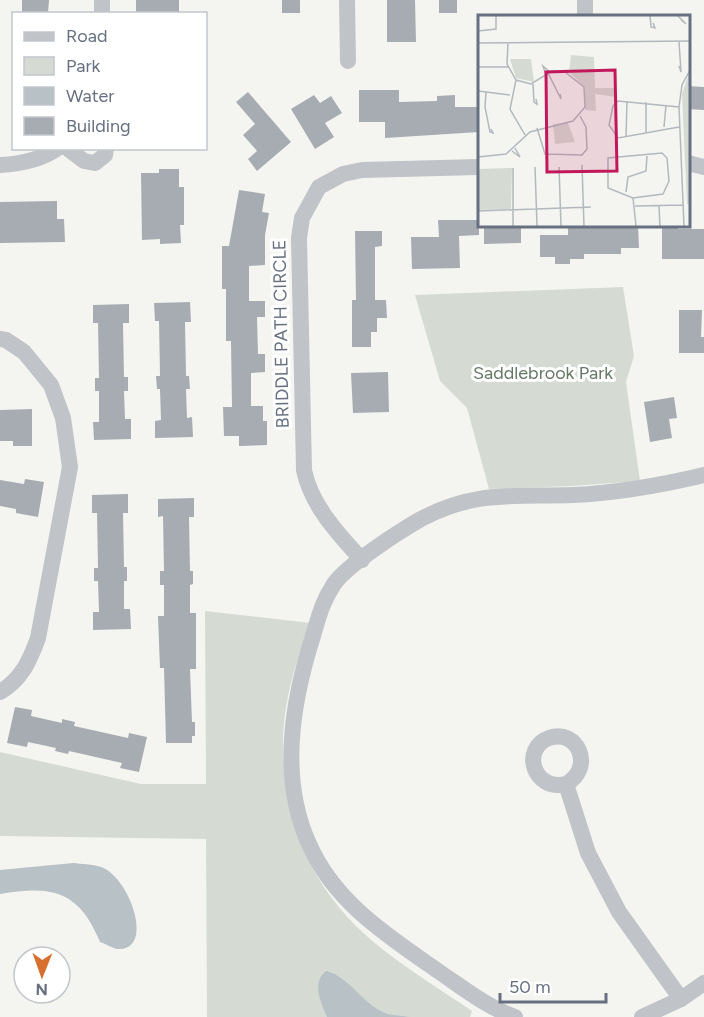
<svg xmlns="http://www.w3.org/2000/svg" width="704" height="1017" font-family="Figtree,sans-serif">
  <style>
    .green { fill: #d5dbd3 }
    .water { fill: #b8c1c6 }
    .building { fill: #a7acb3 }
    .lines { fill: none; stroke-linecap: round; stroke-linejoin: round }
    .minor { stroke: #c0c3c7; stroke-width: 16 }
    .labels { text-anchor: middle; stroke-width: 6; stroke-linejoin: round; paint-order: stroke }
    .street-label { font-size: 18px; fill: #667080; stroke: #fff }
    .park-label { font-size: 18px; fill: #657864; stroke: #fff }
    .inset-road { fill: none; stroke: #b2b8bd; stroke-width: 1.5 }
    .view { fill: #c2185b; fill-opacity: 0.15; stroke: #c2185b; stroke-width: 3 }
    .inset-edge { fill: none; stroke: #667080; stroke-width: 3 }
  </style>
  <rect width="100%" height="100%" fill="#f4f5f1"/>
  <g class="green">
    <polygon points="623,287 634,356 626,382 640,481 572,486 489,489 467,408 440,381 415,295"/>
    <path d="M205,611L311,623C293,666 279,718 284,765C285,778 289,792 292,805C294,817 296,829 300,841C312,873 333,903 357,927C391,960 433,984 472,1011L470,1017H207L206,839L0,836V752L141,784H206Z"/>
  </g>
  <g class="water">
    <path d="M73,863C81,864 92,864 101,867C130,877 156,952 117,949C112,948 106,944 100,942C79,890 51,885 0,894V870Z"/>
    <path d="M326,971C349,976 362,1004 385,1013C392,1016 401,1015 409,1017H327C321,1002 311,983 326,971Z"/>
  </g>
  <g class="building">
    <polygon points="22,0 49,0 48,13 22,13"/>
    <rect x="136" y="0" width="43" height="14"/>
    <rect x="282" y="0" width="18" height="13"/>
    <polygon points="387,0 415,0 416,42 387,42"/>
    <rect x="439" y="0" width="18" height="13"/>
    <polygon points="687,86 704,87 704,110 687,109"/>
    <polygon points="359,90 399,90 399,102 437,101 437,96 455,95 455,107 479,107 479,132 385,138 385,122 359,122"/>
    <polygon points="248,92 291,142 257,171 248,159 257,151 243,135 255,124 236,102"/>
    <polygon points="314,95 320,103 331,96 342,113 325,123 334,137 315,149 291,109"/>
    <polygon points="159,169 179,169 179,187 184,187 184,225 180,225 181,243 160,244 160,239 142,240 141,173 159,173"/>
    <polygon points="239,190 265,194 262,212 269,213 265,235 265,265 249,266 249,301 265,301 265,317 257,317 258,354 265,354 265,372 251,373 251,406 263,406 263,421 267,421 267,445 239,446 239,436 224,436 223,407 232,407 231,341 226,341 226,289 222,289 222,246 229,246"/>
    <polygon points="57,201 57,219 64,219 65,242 0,243 0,202"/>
    <polygon points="438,220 479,220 479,235 459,236 460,268 412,269 411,237 439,237"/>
    <polygon points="484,225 521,225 521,243 484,244"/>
    <polygon points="568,225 638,225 639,248 621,248 621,254 584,254 584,259 570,259 570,264 555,264 555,257 540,257 540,235 568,235"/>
    <polygon points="662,225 678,225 678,229 704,229 704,259 662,259"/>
    <polygon points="355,231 382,231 382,246 375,247 375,300 386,300 387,318 377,318 377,332 371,332 371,347 352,347 352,300 356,300"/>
    <polygon points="190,302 191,322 185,322 186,376 189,376 190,389 186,389 187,418 192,417 193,437 155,438 155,421 161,420 160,389 157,389 156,376 160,376 159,321 155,321 154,303"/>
    <polygon points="129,304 129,323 123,323 124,377 128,377 128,391 124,391 125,419 131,419 131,439 94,440 93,422 99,422 99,391 95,391 95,378 99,378 98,323 93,323 93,305"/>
    <polygon points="679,310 702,310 701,337 704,337 704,353 679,353"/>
    <polygon points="388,372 389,412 353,413 351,373"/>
    <polygon points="674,397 677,418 669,419 672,438 650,442 644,402"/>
    <polygon points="32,409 32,446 13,446 13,441 0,441 0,410"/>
    <polygon points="25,479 44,482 38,517 16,513 16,509 0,506 0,480 24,484"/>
    <polygon points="128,494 128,513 123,513 124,567 127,567 127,581 124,581 124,609 130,609 131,629 93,630 93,612 99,612 98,581 94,581 94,568 98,568 97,513 92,513 92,495"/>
    <polygon points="194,498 194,517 189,517 190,571 193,571 193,584 190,585 190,613 196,613 196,669 190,669 192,722 195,722 195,736 192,736 192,743 166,743 164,668 160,668 158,616 164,616 164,585 160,585 160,571 164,571 163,516 158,517 158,499"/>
    <polygon points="15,707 32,710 31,716 62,723 62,719 75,722 74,726 128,738 129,733 147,737 139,772 120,768 122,763 69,751 68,754 55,751 56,748 28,742 27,747 7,743"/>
  </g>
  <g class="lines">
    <g class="minor">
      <polyline points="102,0 102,14"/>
      <polyline points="347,0 348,61"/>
      <polyline points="585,0 585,16"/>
      <polyline points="67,148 84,161 95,163 105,155 106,148"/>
      <polyline points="688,163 704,167"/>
      <path d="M0,165C20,164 41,160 58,148"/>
      <path d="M0,339L6,340L24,352L51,385L63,418L70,467L38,638C30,660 22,679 0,692"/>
      <path d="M362,560C338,534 311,505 304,470L299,238L302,218L319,187L343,174L362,170L479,167"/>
      <path d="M566,784C534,792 520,749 549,738C578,728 595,768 566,784L588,853L619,912L681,999"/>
      <path d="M515,1017C487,1007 463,988 438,971C388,936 335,903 309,844C279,778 292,702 313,636C319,616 322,602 334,584C347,565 400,531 421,519C475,490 515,497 573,495C617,493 662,485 704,475"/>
      <polyline points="642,1017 681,999 704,983"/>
    </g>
  </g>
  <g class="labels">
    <g class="street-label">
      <text transform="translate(281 334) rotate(-91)" y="6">BRIDDLE PATH CIRCLE</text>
    </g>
    <g class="park-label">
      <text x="543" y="379">Saddlebrook Park</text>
    </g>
  </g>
  <g transform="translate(478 15)">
    <rect width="212" height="212" fill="#f4f5f1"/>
    <path d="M93,40L116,42L117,73H138V82L117,79L118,96L107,95V72L91,57ZM32,44H53L56,67L38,63ZM211,58V189H209L204,79ZM90,108L97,127L77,129L75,109ZM34,153L33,194L0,195V154Z" fill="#d5dbd3"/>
    <path class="inset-road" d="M172,0L173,12L177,13L175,8M199,0L208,9L203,5M0,16L18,14V0M201,27L203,57L201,51M0,28L212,26M0,52H30M70,58L83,84L82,79M68,60L65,51L72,57M38,65L32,94L47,120M55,69L56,87L59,89L58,84M0,76L32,80M8,77L7,92L12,117L15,118L13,114M201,92L140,86L135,91L131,110L140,123L201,112M186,112L188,90M59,113L67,139L104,140L109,134L108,112L102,101M168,118V87M148,122L149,86M34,136L42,142L37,133M0,142L28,139L52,117L95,106L107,92L106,72L87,57L74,56L53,69L38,65L29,49L30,27M104,150L106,211M57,152L59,211M81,152L83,211M35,153V211M148,177L150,162L168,156L169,141M155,183L185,179L191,166M157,191L205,190M181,191L182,211M0,196L113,192M158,211L155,183L130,173V143L184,138L189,143L191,166M206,211L201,92L204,70L212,55"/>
    <path class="view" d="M137,55L139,156L69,157L68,57Z"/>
    <rect width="212" height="212" class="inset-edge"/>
  </g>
  <rect x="12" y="12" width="195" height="138" fill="#ffffff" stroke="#c2c6cc" stroke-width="1.5"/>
  <rect x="24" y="32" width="30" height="9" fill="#c0c3c7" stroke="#c2c6cc" stroke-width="1.5"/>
  <text x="66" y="42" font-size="18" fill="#667080">Road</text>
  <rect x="24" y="57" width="30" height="18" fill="#d5dbd3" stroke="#c2c6cc" stroke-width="1.5"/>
  <text x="66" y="72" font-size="18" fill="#667080">Park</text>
  <rect x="24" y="87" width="30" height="18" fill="#b8c1c6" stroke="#c2c6cc" stroke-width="1.5"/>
  <text x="66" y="102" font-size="18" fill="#667080">Water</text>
  <rect x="24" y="117" width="30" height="18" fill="#a7acb3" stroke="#c2c6cc" stroke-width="1.5"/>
  <text x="66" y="132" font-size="18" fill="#667080">Building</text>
  <g transform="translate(42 975) rotate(181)"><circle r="28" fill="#ffffff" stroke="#c2c6cc" stroke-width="1.5"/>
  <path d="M0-4.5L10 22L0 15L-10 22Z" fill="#d76f2f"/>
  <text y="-9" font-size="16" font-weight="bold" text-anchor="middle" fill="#667080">N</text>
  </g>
  <path d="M500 993v9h106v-9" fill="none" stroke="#667080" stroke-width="3"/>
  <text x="509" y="993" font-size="18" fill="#667080" stroke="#ffffff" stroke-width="4.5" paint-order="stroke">50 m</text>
</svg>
